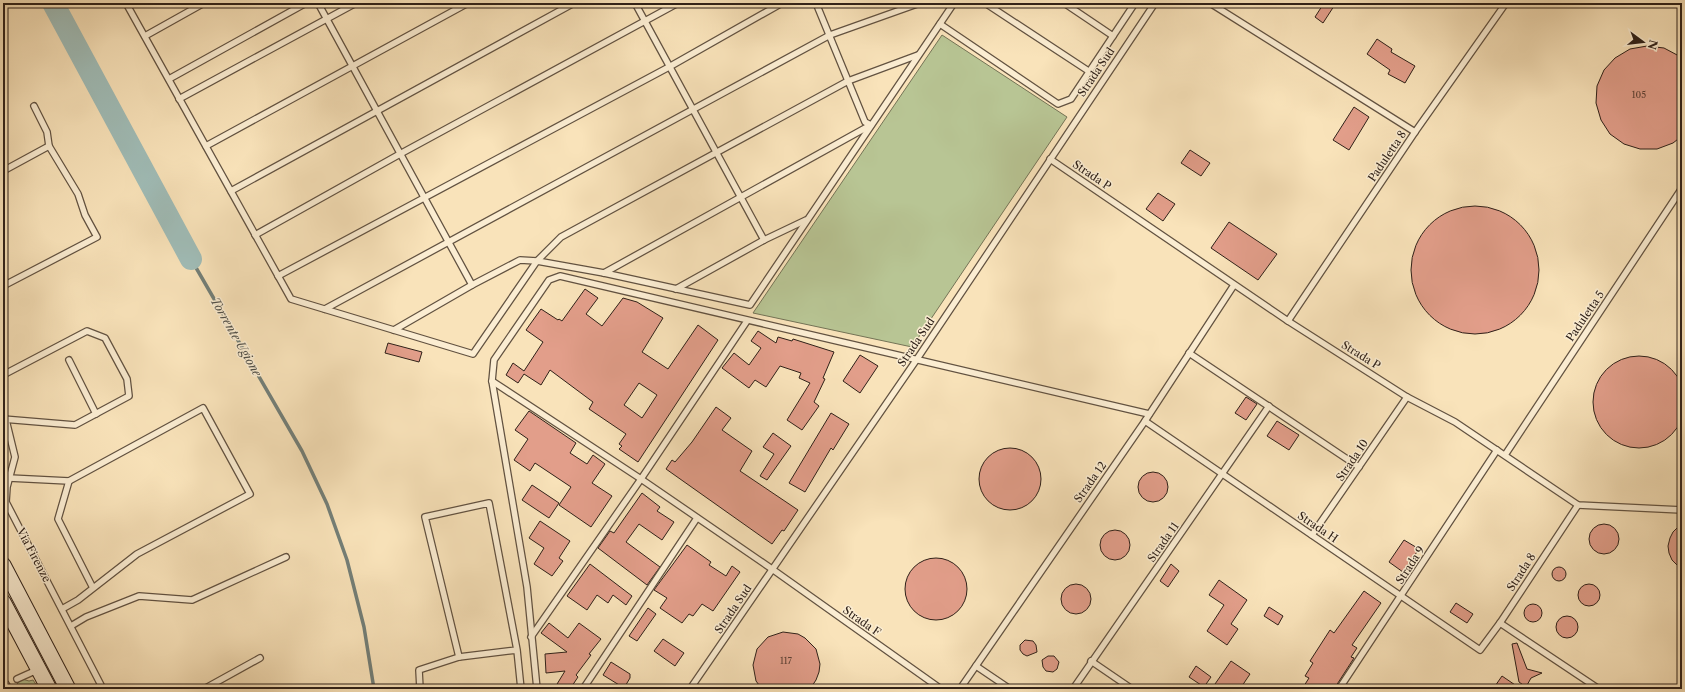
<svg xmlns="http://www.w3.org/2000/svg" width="1685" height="692" font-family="'Libre Caslon Text',serif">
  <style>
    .green { fill: #b8c594; stroke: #747356 }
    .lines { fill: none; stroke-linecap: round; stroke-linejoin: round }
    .stream { stroke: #737f78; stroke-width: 3.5 }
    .river { stroke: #a0bdb8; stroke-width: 22 }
    .building { fill: #e29e8a; stroke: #2f2119; fill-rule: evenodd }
    .service-casing { stroke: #625241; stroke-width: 8 }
    .secondary-casing { stroke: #2f2119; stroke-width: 17 }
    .service { stroke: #fbedd2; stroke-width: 5.5 }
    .secondary { stroke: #fbedd2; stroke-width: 15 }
    .labels { text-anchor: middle; stroke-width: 3; stroke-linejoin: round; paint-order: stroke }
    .number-label { font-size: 9px; fill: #5c4035 }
    .street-label { font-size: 11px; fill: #2f2119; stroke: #fbedd2 }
    .water-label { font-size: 12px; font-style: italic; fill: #515049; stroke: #fbedd2 }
  </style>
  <rect width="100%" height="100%" fill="#f9e3ba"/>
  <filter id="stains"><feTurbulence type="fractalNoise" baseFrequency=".005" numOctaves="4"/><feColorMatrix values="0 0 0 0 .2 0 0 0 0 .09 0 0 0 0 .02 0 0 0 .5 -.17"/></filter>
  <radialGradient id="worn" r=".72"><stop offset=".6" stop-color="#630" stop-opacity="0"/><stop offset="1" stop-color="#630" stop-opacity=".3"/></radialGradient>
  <g class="green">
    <polygon points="942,35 1067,117 912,347 753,313"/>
    <polygon points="22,679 29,681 33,680 39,689 17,689 16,685"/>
  </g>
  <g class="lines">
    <polyline class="stream" points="191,259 302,451 327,504 347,560 364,627 374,689"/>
    <polyline class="river" points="53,3 191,259"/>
  </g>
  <g class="building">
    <polygon points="1324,3 1336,3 1323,23 1315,17"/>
    <polygon points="1377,39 1392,49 1391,52 1415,66 1405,83 1388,74 1390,70 1367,54"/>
    <polygon points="1647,46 1664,48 1679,56 1682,60 1682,136 1673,143 1657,149 1640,149 1624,144 1610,134 1601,120 1596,103 1597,86 1604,70 1615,58 1630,49"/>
    <polygon points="1354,107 1369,117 1349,150 1333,140"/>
    <polygon points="1190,150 1210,163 1201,176 1181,163"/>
    <polygon points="1158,193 1175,204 1163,221 1146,209"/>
    <circle cx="1475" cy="270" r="64"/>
    <polygon points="1229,222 1277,254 1258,280 1211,248"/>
    <path d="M585,289L598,298L586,314L602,326L623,298L637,302L663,318L642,352L668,369L698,325L718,340L638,462L619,449L622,446L619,444L626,434L589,409L593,402L550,370L541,385L524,374L518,383L506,375L513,363L524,371L543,342L526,330L541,309L558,320L559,319L562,321ZM639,383L657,395L642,418L624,405Z"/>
    <polygon points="758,331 776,343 778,337 792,341 793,339 834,352 823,378 825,379 814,402 819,406 802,430 787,420 810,383 799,378 801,373 780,366 766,387 755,380 749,388 722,368 734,353 749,365 761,348 751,341"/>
    <polygon points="388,343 422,352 419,362 385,353"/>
    <polygon points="860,355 878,366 860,393 843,381"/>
    <circle cx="1639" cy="402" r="46"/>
    <polygon points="1246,397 1257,404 1246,420 1235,413"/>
    <polygon points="716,407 731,418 722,430 752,451 740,471 798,510 784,531 782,530 772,544 666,469 672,460 675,462 692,442"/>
    <polygon points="529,411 576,443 570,453 587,464 593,455 605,464 592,483 612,496 591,527 559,505 571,487 535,463 530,471 514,460 528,439 515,430"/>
    <polygon points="831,413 849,424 833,450 831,448 805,492 789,483"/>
    <polygon points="1277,421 1299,435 1289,450 1267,436"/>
    <polygon points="773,433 791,446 767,480 760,476 774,454 763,447"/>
    <circle cx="1010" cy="479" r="31"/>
    <circle cx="1153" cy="487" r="15"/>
    <polygon points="532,485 559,503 549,518 522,500"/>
    <polygon points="642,493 660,507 657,511 674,522 662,540 639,524 626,542 660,567 647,585 598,548 610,531 614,533"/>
    <polygon points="540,521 570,541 559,558 563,561 552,576 534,564 544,548 529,538"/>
    <polygon points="1682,523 1682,570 1672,560 1669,553 1668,546 1670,538 1673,532"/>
    <circle cx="1604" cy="539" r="15"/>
    <circle cx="1115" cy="545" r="15"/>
    <polygon points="1404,540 1419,549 1403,572 1389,562"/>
    <polygon points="687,545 711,562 709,565 726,576 732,566 740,572 713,611 702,604 693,616 689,614 682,623 660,608 667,598 654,590"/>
    <circle cx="936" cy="589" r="31"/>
    <polygon points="590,564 632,596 626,605 613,595 608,603 597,595 587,610 567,596"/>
    <polygon points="1171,564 1179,571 1168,587 1160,581"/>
    <circle cx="1559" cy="574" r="7"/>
    <polygon points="1219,580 1247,600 1231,624 1238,629 1227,645 1207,631 1224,605 1209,595"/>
    <circle cx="1076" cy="599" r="15"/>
    <circle cx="1589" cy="595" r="11"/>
    <polygon points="1364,591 1381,603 1352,645 1357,648 1351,657 1354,658 1334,689 1302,689 1309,678 1305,676 1313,663 1310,661 1330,630 1334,633"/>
    <polygon points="1456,603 1473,614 1467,623 1450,612"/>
    <circle cx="1533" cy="613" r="9"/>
    <polygon points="1269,607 1283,616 1278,625 1264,616"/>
    <polygon points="648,608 656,614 637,641 629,636"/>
    <circle cx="1567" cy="627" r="11"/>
    <polygon points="549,623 568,638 579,623 601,639 589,654 591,655 576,675 578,677 570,689 554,689 565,671 546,673 545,654 567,652 541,633"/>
    <polygon points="783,632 798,634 805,638 816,649 820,664 819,672 816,680 810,689 762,689 756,681 753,665 757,649 768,637"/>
    <polygon points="663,639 684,653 675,666 654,651"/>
    <polygon points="1025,640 1033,641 1036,645 1037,652 1027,656 1023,654 1020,650 1020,645"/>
    <polygon points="1517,643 1527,669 1542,673 1531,678 1526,687 1519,682 1512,644"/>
    <polygon points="1048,656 1054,656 1059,662 1057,669 1053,672 1046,671 1043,667 1042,660"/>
    <polygon points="1231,661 1250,674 1240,689 1222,689 1215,684"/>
    <polygon points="611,662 630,674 630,678 624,688 603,675"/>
    <polygon points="1196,666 1211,677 1204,687 1189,677"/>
    <polygon points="1502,676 1521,689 1493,689"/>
  </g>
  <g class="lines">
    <g class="service-casing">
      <g id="service">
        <polyline points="126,3 291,299 473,354 537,261 604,273 750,305 954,3"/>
        <polyline points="318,3 472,285"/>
        <polyline points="635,3 764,240"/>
        <polyline points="816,3 865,122 871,125"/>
        <polyline points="985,3 1090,72"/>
        <polyline points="1064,3 1113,36"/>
        <polyline points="1210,3 1415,132"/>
        <polyline points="940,24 1058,104 1071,99 1135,3"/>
        <polyline points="145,36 204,3"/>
        <polyline points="169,79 306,3"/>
        <polyline points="179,99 356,3"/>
        <polyline points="206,146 468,3"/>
        <polyline points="1050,159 1288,321 1407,397 1455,422 1578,505 1682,510"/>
        <polyline points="3,171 49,146"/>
        <polyline points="231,191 574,3"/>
        <polyline points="255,235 400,154 678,3"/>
        <polyline points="604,273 869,126"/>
        <polyline points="278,276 669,67 782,3"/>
        <polyline points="3,286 97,237 85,215 78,194 49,146 47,132 34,106"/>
        <polyline points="676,289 764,240 806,220"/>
        <polyline points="325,309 830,35 920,3"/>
        <polyline points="1288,321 1415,132 1506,3"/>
        <polyline points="394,330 472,285 520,260 537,261 561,237 848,81 918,55"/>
        <polyline points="1189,353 1359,467"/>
        <polyline points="69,360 96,414"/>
        <polyline points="3,375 87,331 105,338 127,379 129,396 75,425 3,419"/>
        <polyline points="492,381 641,479 772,569 941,689"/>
        <polyline points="3,414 6,420 15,457 7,487 6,502 103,689"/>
        <polyline points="1145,421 1480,650 1500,623 1578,505"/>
        <polyline points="1505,455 1682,188"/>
        <polyline points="9,478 69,481"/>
        <polyline points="1312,535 1407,397"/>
        <polyline points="62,609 78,600 137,554 250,494 203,408 69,481 58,519 93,588"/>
        <polyline points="1500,623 1599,689"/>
        <polyline points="71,626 86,617 139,596 192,600 286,557"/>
        <polyline points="531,637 641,479 747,321"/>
        <polyline points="517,650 459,657 425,517 489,503 517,650 521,689"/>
        <polyline points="1091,661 1132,689"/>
        <polyline points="976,666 1010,689"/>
        <polyline points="17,679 37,670"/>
        <polyline points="6,684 9,689"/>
        <polyline points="204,689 260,658"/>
        <polyline points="420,689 419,670 459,657"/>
        <path d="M537,689L527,587L492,381L494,360L549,280L560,276C756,323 953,367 1149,414"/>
        <polyline points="583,689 697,518"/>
        <polyline points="690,689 917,359 1155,3"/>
        <polyline points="960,689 1145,421 1234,285"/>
        <polyline points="1073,689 1269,406"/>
        <polyline points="1339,689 1497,450"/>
      </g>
    </g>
    <g class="secondary-casing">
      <g id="secondary">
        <polyline points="3,565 68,689"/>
        <polyline points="3,602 49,689"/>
      </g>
    </g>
    <use href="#service" class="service"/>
    <use href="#secondary" class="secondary"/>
  </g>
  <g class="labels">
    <g class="number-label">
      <text x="1639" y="98">105</text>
      <text x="786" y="664">117</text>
    </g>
    <g class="street-label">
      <text transform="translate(1096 72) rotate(-56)" y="4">Strada Sud</text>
      <text transform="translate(1387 156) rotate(-56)" y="4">Paduletta 8</text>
      <text transform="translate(1092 175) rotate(34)" y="4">Strada P</text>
      <text transform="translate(1585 316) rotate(-56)" y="4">Paduletta 5</text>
      <text transform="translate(916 342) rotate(-56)" y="4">Strada Sud</text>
      <text transform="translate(1361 355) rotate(32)" y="4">Strada P</text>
      <text transform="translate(1352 460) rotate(-56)" y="4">Strada 10</text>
      <text transform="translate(1090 482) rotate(-55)" y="4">Strada 12</text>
      <text transform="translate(1318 527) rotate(34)" y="4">Strada H</text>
      <text transform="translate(1163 542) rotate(-55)" y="4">Strada 11</text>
      <text transform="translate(34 555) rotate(62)" y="4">Via Firenze</text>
      <text transform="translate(1410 565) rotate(-57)" y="4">Strada 9</text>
      <text transform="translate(1521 572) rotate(-57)" y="4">Strada 8</text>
      <text transform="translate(733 609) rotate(-56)" y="4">Strada Sud</text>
      <text transform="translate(862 621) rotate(35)" y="4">Strada F</text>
    </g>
    <g class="water-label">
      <text transform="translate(236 337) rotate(60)" y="4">Torrente Ugione</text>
    </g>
  </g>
  <rect width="1685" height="692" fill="none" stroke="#f9e3ba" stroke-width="16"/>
  <rect x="4" y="4" width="1677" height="684" fill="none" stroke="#2f2119" stroke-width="2"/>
  <rect x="8" y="8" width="1669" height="676" fill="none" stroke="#2f2119"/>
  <g transform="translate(1643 42) rotate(105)" stroke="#fbedd2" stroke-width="3" paint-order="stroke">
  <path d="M0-3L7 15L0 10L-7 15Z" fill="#2f2119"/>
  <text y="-6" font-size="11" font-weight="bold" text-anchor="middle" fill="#2f2119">N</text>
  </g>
  <rect width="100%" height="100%" filter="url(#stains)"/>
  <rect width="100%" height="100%" fill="url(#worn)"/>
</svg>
